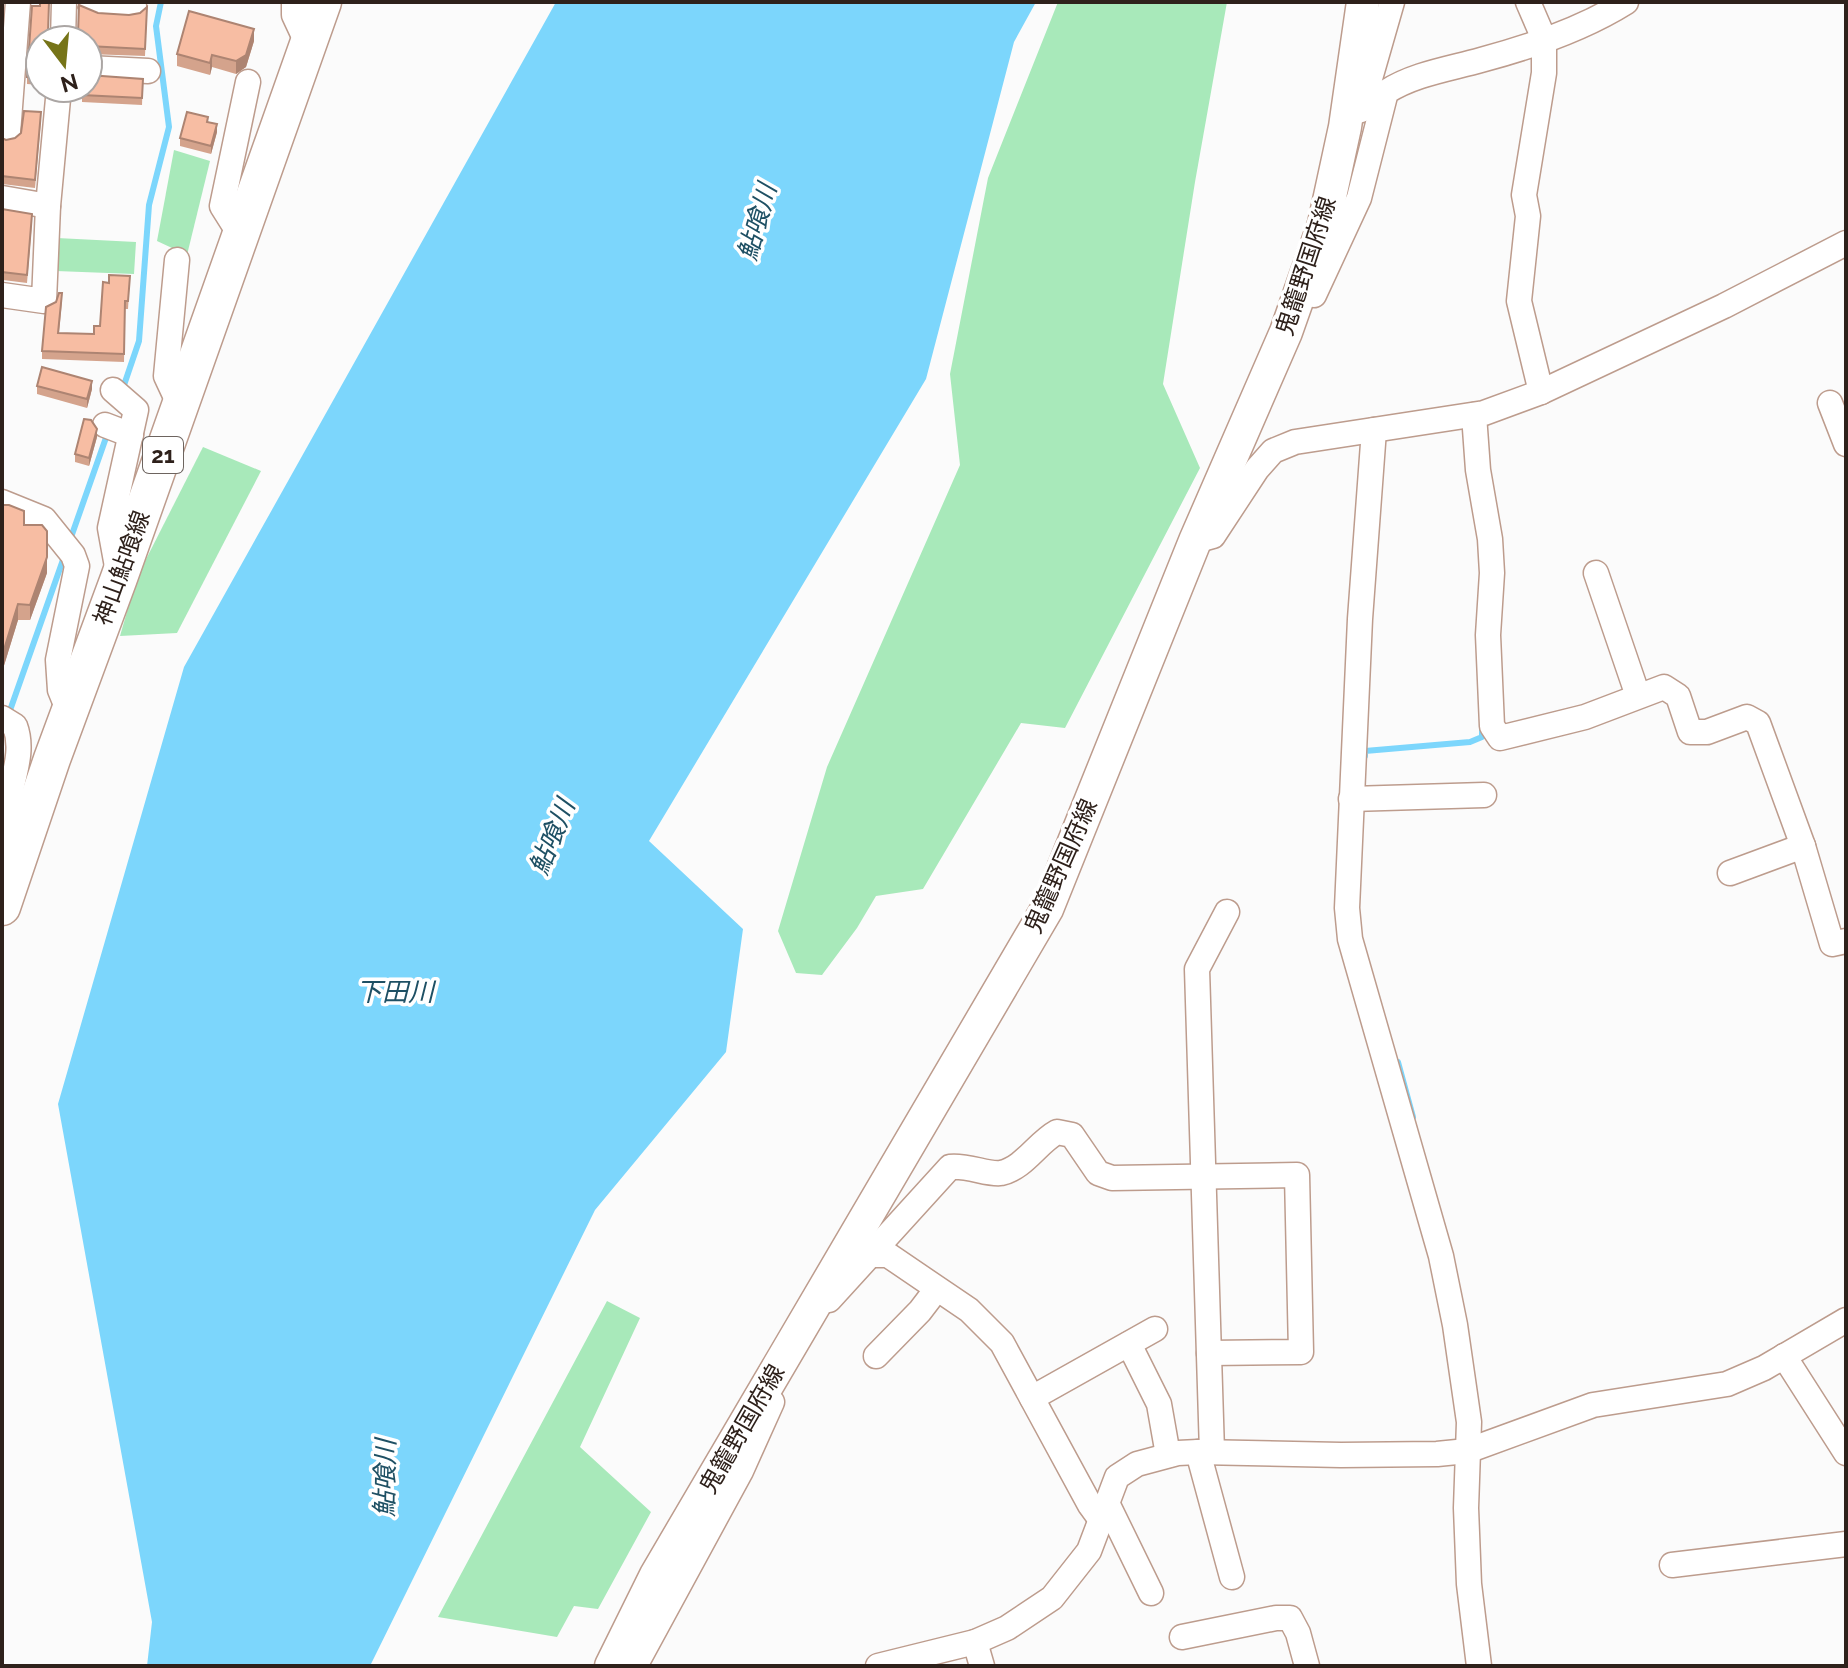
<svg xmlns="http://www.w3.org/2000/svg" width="1848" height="1668" font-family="Raleway,'Noto Sans JP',sans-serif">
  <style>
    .green { fill: #a8e9ba }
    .water { fill: #7cd6fc }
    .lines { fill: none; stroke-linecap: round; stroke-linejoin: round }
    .stream { stroke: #7cd6fc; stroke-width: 6 }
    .street-casing { stroke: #bd9c8d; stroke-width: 27 }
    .secondary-casing { stroke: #bd9c8d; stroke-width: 35 }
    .primary-casing { stroke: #bd9c8d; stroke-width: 39 }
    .street { stroke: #fff; stroke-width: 24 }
    .secondary { stroke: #fff; stroke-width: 32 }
    .primary { stroke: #fff; stroke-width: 36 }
    .wall { fill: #d4a38c }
    .shaded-wall { fill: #ad8472 }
    .building { fill: #f7bda3; stroke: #ad8472; stroke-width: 2 }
    .labels { text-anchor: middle; stroke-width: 7; stroke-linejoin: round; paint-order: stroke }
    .shield { fill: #fff; stroke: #6d645f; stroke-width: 2 }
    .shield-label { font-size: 22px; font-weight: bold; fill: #2e211b }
    .street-label { font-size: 24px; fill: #2e211b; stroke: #fff }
    .water-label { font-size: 26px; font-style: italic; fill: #1e5064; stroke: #fff }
  </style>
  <rect width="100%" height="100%" fill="#fbfbfb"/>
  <g class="green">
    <polygon points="1058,2 1227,2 1195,182 1163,384 1200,468 1065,728 1021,723 923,889 876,896 857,928 822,975 796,973 778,931 827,767 960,465 950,374 988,178"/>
    <polygon points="174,150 210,161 187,255 157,241"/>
    <polygon points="57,238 136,242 134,274 56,271"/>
    <polygon points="203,447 261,471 177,633 120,636 137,577"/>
    <polygon points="607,1301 640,1318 580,1447 651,1512 598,1609 574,1606 557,1637 438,1617"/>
  </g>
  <polygon class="water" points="556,2 1036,2 1014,42 926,379 649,841 743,929 726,1052 595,1210 370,1666 147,1666 152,1622 58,1104 184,667"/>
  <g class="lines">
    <g class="stream">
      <polyline points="122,391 139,341 149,205 169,127 156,26 161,2"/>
      <polyline points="69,543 108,432"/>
      <polyline points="8,716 64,557"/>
      <polyline points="1365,756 1365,751 1470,742 1482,737 1482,728"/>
      <polyline points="1398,1062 1413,1117"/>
    </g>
    <g class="street-casing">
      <g id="street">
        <polyline points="89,2 134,6"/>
        <polyline points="294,2 294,15 308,45"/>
        <polyline points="1528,2 1544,39 1544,73 1524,195 1528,216 1519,301 1541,392"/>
        <polyline points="63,40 64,2"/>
        <polyline points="88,68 148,71"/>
        <polyline points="1348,114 1361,110 1392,2"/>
        <polyline points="8,133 18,2"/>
        <polyline points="2,198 48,206 44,301 2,295"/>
        <polyline points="48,206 59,88"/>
        <polyline points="239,233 222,206 248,82"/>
        <polyline points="177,260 166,376 180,406"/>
        <path d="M1314,295L1359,198L1386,92C1414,74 1449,69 1481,60C1530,47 1583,29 1626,2"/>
        <polyline points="113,390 136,410 110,528 118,572"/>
        <polyline points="1830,403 1846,444"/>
        <polyline points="1474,415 1478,470 1490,539 1492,573 1488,635 1492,726 1500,738 1585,717 1664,687 1678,696 1690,732 1707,732 1747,717 1758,723 1803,846 1832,944 1846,941"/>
        <polyline points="105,425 131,435"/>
        <polyline points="1374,430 1360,619 1347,908 1350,939 1441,1256 1455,1325 1469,1422 1466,1508 1469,1584 1479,1666"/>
        <polyline points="2,502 44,519 73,555 77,566 58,660 60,690 69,712"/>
        <polyline points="1195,541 1213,536 1257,469 1273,451 1295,442 1484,413 1541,392 1724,306 1846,243"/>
        <polyline points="1596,573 1638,696"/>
        <path d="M2,718L15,726C25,753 11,780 8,807C6,822 15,842 19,857"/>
        <polyline points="1351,799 1484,795"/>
        <polyline points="1730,873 1803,846"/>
        <polyline points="870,1255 888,1255 969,1310 1002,1343 1090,1505 1101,1520"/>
        <path d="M829,1300L950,1167C968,1165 988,1175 1001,1173C1024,1168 1037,1143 1057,1132L1072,1135L1098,1173L1112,1178L1297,1175L1301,1352L1209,1353"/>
        <polyline points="1129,1344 1159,1404 1168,1455"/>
        <polyline points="876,1356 920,1311 936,1290"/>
        <polyline points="1784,1356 1846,1453"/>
        <polyline points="1032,1398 1155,1329"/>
        <polyline points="1198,1452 1232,1577"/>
        <polyline points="1212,1452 1197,969 1227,912"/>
        <polyline points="1107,1503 1151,1593"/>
        <polyline points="1672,1565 1846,1544"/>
        <polyline points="1182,1637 1276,1618 1290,1618 1298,1633 1307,1666"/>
        <polyline points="975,1642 982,1666"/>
        <polyline points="635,1666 741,1471 772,1402"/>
        <polyline points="878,1666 975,1642 1007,1628 1052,1598 1089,1551 1117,1477 1137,1464 1178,1453 1198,1452 1341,1455 1437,1454 1467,1451 1593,1405 1727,1384 1764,1368 1846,1320"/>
      </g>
    </g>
    <g class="secondary-casing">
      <polyline id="secondary" points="611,1666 656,1575 1047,909 1195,541 1286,332 1324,224 1345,127 1363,2"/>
    </g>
    <g class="primary-casing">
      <polyline id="primary" points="2,907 52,759 119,578 323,2"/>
    </g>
    <use href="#street" class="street"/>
    <use href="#secondary" class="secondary"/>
    <use href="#primary" class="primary"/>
  </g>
  <g class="wall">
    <polygon points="79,5 98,13 129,15 140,13 147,7 145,56 88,54 88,40 78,40"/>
    <polygon points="40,6 40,85 27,84 27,77"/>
    <polygon points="254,41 246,67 236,74 212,67 210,75 177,66 177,54"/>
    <polygon points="143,79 142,105 82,102 82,88"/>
    <polygon points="41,120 35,188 2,184 2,138 6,140 15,138"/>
    <polygon points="208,122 217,132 211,154 180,146 180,138"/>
    <polygon points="2,209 32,223 27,283 3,280"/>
    <polygon points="130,276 128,309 125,309 124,362 42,359 42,351 56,302 62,301 59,333 94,334 100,326 109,283"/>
    <polygon points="37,386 92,389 87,408 37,394"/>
    <polygon points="97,437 89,466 75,462 75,454"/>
    <polygon points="24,525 47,531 47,573 30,620 18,620 2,672"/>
  </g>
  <g class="shaded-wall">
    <polygon points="254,29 254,41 246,67 236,74 236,61"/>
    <polygon points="212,55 212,67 210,75 210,63"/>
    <polygon points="217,124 217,132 211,154 211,146"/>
    <polygon points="92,381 92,389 87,408 87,399"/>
    <polygon points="97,429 97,437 89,466 89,458"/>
    <polygon points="47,557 47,573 30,620 30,605"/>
    <polygon points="18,604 18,620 2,672 2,656"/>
  </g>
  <g class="building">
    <polygon points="40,2 49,2 48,33 52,40 40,40 40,78 27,77 32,6 40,6"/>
    <polygon points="79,5 98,13 129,15 140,13 147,7 145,49 88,46 88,40 86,40 86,35 78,34"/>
    <polygon points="189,11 254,29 246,55 236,61 212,55 210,63 177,54"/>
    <polygon points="88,75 143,79 142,98 82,95 82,88 88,88"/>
    <polygon points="24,111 41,112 35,180 2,176 2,138 6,140 15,138 21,133"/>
    <polygon points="187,112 208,117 207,122 217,124 211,146 180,138"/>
    <polygon points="2,209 32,214 27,275 2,272"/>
    <polygon points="109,275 130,276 128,301 125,301 124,354 42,351 46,307 56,302 59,293 62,293 58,333 94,334 94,326 100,326 103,282 109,283"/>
    <polygon points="42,367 92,381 87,399 37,386"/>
    <polygon points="84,419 91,420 97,429 89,458 75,454"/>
    <polygon points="2,505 9,505 24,511 24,525 42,525 47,531 47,557 30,605 18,604 2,656"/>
  </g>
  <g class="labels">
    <rect class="shield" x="143" y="437" width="40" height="36" rx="6"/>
    <g class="shield-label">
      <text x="163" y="463">21</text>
    </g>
    <g class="street-label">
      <text transform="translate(1306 266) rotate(-72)" y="8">鬼籠野国府線</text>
      <text transform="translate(122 568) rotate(-70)" y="8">神山鮎喰線</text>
      <text transform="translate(1061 866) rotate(-66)" y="8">鬼籠野国府線</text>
      <text transform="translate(742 1429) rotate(-60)" y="8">鬼籠野国府線</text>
    </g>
    <g class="water-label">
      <text transform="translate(757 222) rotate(-74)" y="9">鮎喰川</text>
      <text transform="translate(552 837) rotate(-68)" y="9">鮎喰川</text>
      <text x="395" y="1001">下田川</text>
      <text transform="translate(385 1478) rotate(-89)" y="9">鮎喰川</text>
    </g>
  </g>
  <rect width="1848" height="1668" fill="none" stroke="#2e211b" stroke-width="8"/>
  <g transform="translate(64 64) rotate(164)"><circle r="38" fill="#ffffff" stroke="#aba6a4" stroke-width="2"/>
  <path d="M0-6L14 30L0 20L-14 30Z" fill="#767418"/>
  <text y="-12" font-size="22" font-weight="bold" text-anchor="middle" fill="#2e211b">N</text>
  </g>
</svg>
